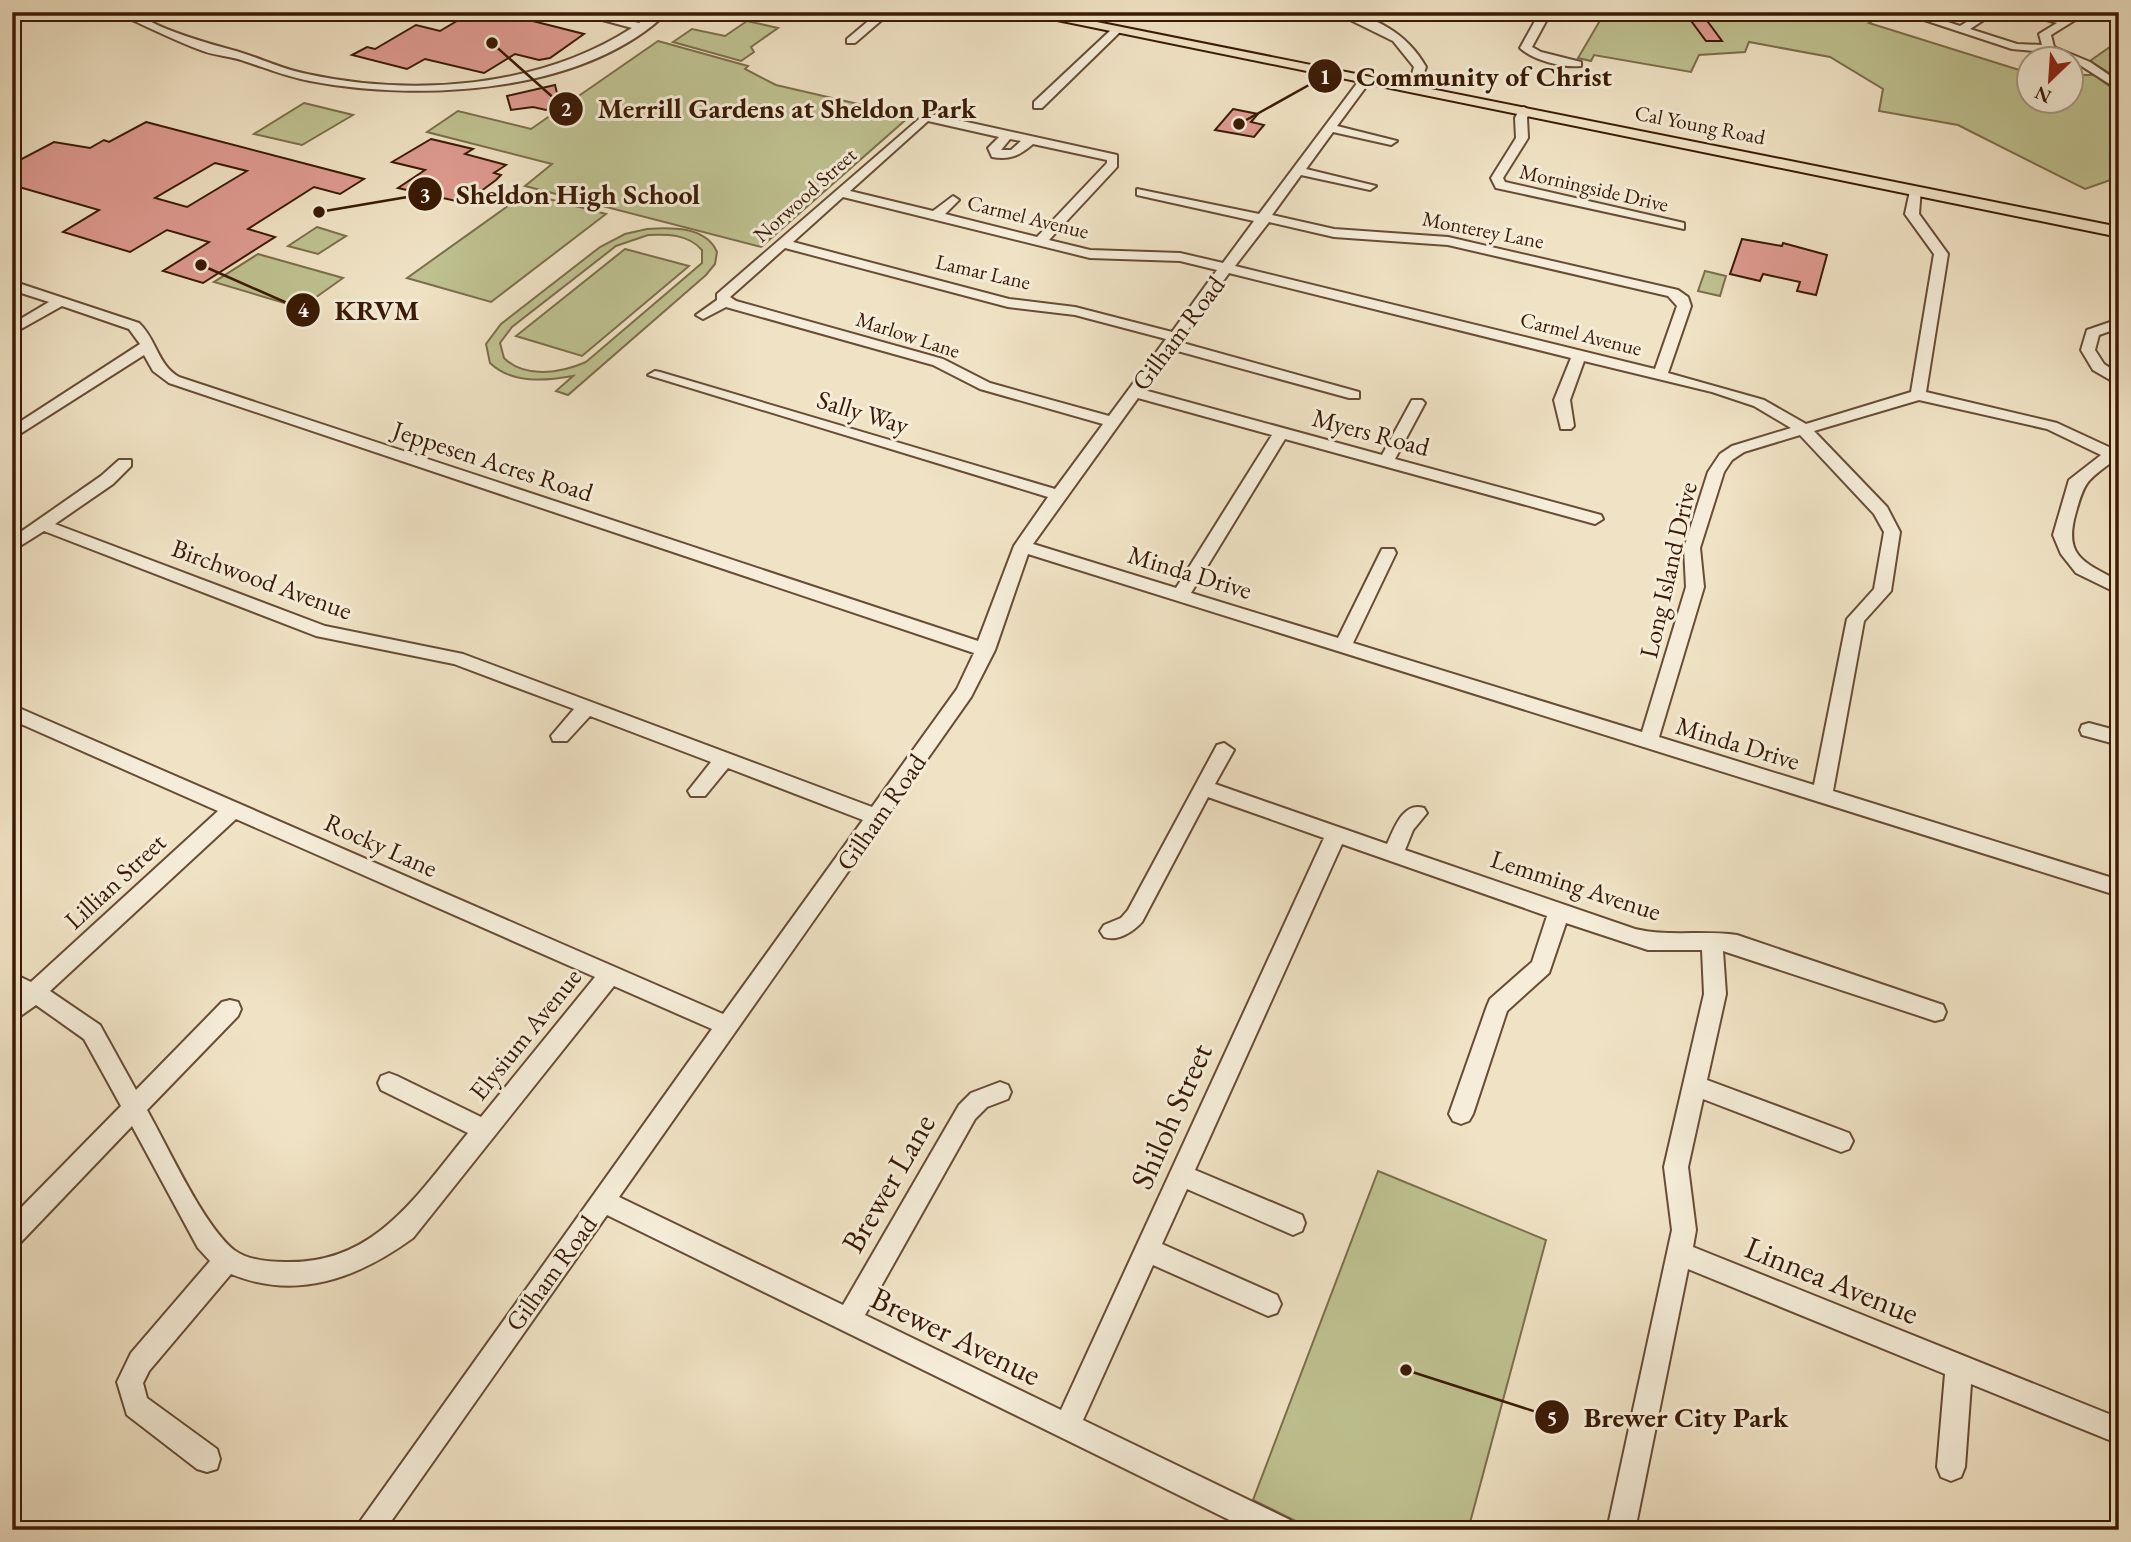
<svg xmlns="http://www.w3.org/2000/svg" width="2131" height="1542" font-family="'EB Garamond',serif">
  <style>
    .green { fill: #bfc291; stroke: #7c6e4b; stroke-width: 2; fill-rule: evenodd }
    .building { fill: #df9b92; stroke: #3a1a05; stroke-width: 2; fill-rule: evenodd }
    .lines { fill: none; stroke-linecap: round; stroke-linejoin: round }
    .minor-casing { stroke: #684c35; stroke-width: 4 }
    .major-casing { stroke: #3a1a05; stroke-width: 4 }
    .minor { fill: #f5edd9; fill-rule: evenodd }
    .major { fill: #f0e3c5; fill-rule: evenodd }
    .labels { text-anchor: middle; stroke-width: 6; stroke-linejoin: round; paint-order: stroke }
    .far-street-label { font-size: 21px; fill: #3a1a05; stroke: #f5edd9 }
    .street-label { font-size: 26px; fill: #3a1a05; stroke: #f5edd9 }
    .near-street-label { font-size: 32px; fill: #3a1a05; stroke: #f5edd9 }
    .leader { fill: none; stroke: #3a1a05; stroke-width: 2.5 }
    .callout-dot { fill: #3a1a05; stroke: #f5edd9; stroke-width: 2.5 }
    .mark-label { font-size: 21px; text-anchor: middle; font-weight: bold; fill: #fff }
    .callout-label { font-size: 28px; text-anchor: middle; font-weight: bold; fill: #3a1a05; stroke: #f5edd9; stroke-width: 6; stroke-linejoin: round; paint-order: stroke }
  </style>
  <rect width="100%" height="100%" fill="#f0e3c5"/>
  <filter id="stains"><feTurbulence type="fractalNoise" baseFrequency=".00286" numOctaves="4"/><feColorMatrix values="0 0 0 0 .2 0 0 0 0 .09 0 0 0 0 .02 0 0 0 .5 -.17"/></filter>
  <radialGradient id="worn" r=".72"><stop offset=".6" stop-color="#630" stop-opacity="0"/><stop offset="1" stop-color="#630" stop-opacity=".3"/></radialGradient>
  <g class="green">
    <polygon points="1605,12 1888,12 1869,23 2029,73 2030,102 2072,102 2072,75 2094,75 2119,93 2119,177 2085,189 1958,125 1879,111 1883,89 1830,57 1749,42 1745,52 1699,55 1691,72 1594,55 1591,61 1578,58"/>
    <polygon points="747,21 778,28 751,47 754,52 741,61 673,42 692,29 725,36"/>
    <polygon points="658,41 748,66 745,69 776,85 910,116 761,247 525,186 552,164 427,132 458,111 531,129"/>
    <polygon points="2114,44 2119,45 2119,79 2090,61"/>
    <polygon points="304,103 353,115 302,145 254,134"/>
    <polygon points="526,193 606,214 491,302 407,278"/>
    <polygon points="317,227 346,236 318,254 288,246"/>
    <path d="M647,229C670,227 706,226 717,252L715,264L706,275L568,395L556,391L573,376C545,381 512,384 490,363L486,344L501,324L600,247L625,234ZM648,235C667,234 688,234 702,250V263L586,362C561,373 525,379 504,358L500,343L512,327L616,246Z"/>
    <polygon points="625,249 689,266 582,356 516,336"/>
    <polygon points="258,254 343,278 301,308 214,282"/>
    <polygon points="1705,271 1726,276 1720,296 1698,291"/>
    <polygon points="1378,1171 1546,1240 1468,1530 1314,1530 1253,1500"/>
  </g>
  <g class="building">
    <polygon points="472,12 517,17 584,34 550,58 539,60 515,54 484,73 425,59 407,69 352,55 367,47 375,49 416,25 440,31"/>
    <polygon points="1689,18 1705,18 1722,41 1706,41"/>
    <polygon points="555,85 559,101 546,110 533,107 511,110 507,96"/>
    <polygon points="1233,109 1258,114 1251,122 1264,125 1254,137 1215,130"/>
    <path d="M146,122L364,179L340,194L314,187L248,229L275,237L203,283L163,271L209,242L167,230L130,252L63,232L99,210L12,185V164L54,142L90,148L104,140L109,142ZM215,163L247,171L187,207L155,198Z"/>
    <polygon points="431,139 473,149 465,154 506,165 494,173 501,175 496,180 465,203 398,188 425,170 392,162"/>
    <polygon points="1742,239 1782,246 1783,243 1827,255 1816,295 1797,291 1800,282 1763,274 1760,281 1730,274"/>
  </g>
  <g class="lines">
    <g class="minor-casing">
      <g id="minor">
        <path d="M138,12C150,28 214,45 236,51C260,58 282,69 307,74C413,97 539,88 632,28L573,12H593L639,23L655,12H668C583,94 420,102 310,81C287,77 266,68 244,61C231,56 216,56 203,51C178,42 154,30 130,19L128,12Z"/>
        <polygon points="879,12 891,12 855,43 847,43 847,39"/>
        <path d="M1334,12C1371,12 1408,34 1426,67L1420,83L1410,81L1414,67L1393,41Z"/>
        <path d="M1540,12H1551L1532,47L1541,52L1581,62V66C1563,68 1533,60 1520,48Z"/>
        <polygon points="1917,12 1960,26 1983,12 1996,12 1970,29 2017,44 2042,45 2039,34 2057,23 2020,12 2040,12 2065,18 2075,12 2088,12 2051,35 2054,47 2090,62 2119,82 2119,90 2072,60 2047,52 2012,49 1903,13"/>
        <polygon points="1113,28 1122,30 1042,108 1034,108 1034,102"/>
        <path d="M1361,78L1371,80L1337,126L1397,141L1391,145L1333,132L1306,169L1376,186L1370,190L1301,175L1272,215L1334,229L1448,237L1678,290L1688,297L1691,306L1668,373L1764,400L1806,424L1911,392L1934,254L1905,214L1910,191L1921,188L1919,214L1948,254L1926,392L2057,423L2111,448L2119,445V463L2113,461C2087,481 2085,480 2076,512C2063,556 2083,562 2119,581V594L2076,573L2061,554L2053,535L2069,480L2101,455L2047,429L1919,400L1814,431L1887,507L1900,532L1891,591L1864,621L1833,791L2119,880V896L1028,554L995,650L971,697L619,1197L843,1305L959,1105L971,1093L1000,1082L1008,1085L1011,1092L1008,1099L987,1107L975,1119L865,1315L1061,1410L1324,838L1208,797L1142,922C1133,932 1117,942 1104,937L1100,931L1104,925L1121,918L1128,910L1217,745L1224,743L1234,750L1215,784L1387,844C1394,829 1403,801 1424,808L1427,813L1413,830L1405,850L1635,929C1669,937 1703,930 1737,935L1943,1005L1946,1012L1943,1019L1935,1021L1723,951L1726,994L1707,1080L1849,1133L1853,1141L1849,1149L1841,1152L1703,1099L1688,1167L1696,1230L1693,1247L2119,1418V1444L1971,1384L1965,1467L1961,1477L1951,1481L1941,1477L1937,1467L1945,1374L1688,1269L1635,1530H1607L1672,1230L1664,1167L1704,994L1702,950H1648L1566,923L1549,973L1507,1011L1473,1114L1469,1121L1461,1124L1453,1121L1449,1114L1487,1006L1490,999L1532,962L1547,916L1342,844L1195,1170L1302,1215L1305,1223L1302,1231L1293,1235L1187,1189L1162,1244L1277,1295L1281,1304L1277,1313L1268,1316L1153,1265L1083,1420L1290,1520L1294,1530H1250L607,1215L385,1530H354L712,1029L614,986L413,1238C358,1278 297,1301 231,1274L149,1371L143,1383L147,1398L217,1449L220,1459L217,1469L207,1472L197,1469L127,1415L117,1382L131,1353L210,1261L198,1248L132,1126L21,1242L12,1246V1217L121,1106L84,1039L36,1005L12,1022V999L17,995L12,993V973L31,982L218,811L12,720V705L723,1014L863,820L728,768L705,796H691L688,791L711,762L590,716L567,741H553L551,736L574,709L454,664L316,636L44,531L12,551V538L101,476L119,460H131V466L113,484L55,524L325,626L463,654L872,807L957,689L974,653L169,383L153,371L144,355L12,439V427L140,344L129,329L62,306L12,334V324L49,302L12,290V281L139,323C157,340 157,364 179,377L978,641L1014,546L1048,497L648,375L655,371L660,372L1055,489L1103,424L980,389L933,365L726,307L703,319L696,315L717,300V294L926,113L1117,155V167L1049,240L1090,250L1180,253L1223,263L1254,221L1137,195V189L1259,214ZM928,121L999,137L988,148L992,157C1010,160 1019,156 1033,144L1107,160V163L1037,237L945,214L959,200L953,196L933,211L850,191ZM1010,139L1021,141L1011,150H1001ZM843,197L1090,258L1180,261L1217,270L1172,332L1075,307L1009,299L793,242ZM1269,222L1334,237L1448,245L1668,296L1677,306L1655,369L1235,266ZM785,248L1008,307L1075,315L1166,339L1109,416L990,383L943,359L736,301L730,297ZM1229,273L1571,358L1554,400L1561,429H1571L1574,426L1570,400L1584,361L1712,392L1754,406L1791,428L1732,446L1720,454L1708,472L1684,548L1686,587L1642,732L1353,643L1396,553L1394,549H1382L1338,638L1191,593L1285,439L1595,524L1603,519L1601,515L1395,459L1425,403L1422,400H1412L1382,455L1144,390L1174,350L1349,398H1359V392L1179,342ZM1138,398L1272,435L1176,588L1033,544ZM1800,435L1874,514L1884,532L1874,589L1847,619L1814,785L1659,737L1704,587L1700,548L1724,472L1732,460L1744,452ZM236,819L595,977L481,1117L397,1076L389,1073L381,1076L378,1083L381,1090L468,1133C417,1195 375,1265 285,1262C269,1262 247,1260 234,1250C203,1225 168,1147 147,1110L238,1016L241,1009L238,1002L230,1000L222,1002L136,1090L100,1025L50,991Z"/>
        <polygon points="1524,107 1530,111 1527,118 1528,138 1503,178 1505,182 1684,223 1684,229 1496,188 1491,178 1516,138 1515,118 1520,108"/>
        <polygon points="2119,319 2119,328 2099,335 2095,350 2104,364 2119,374 2119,385 2093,370 2081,350 2087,330"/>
        <polygon points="2089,723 2119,731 2119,745 2082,735 2080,730 2082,725"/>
      </g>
    </g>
    <g class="major-casing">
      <polygon id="major" points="1018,12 1047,12 2119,227 2119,237"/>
    </g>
    <use href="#minor" class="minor"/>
    <use href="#major" class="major"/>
  </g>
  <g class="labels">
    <g class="far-street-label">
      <text transform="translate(1700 125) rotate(11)" y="7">Cal Young Road</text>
      <text transform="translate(1594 188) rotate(13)" y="7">Morningside Drive</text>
      <text transform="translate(805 195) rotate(-42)" y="7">Norwood Street</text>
      <text transform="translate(1028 217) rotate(14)" y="7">Carmel Avenue</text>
      <text transform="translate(1483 230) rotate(11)" y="7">Monterey Lane</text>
      <text transform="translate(983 272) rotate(13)" y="7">Lamar Lane</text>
      <text transform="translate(1581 334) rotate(14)" y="7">Carmel Avenue</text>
      <text transform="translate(908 335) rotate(18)" y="7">Marlow Lane</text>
    </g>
    <g class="street-label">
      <text transform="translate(1178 333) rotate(-53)" y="9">Gilham Road</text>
      <text transform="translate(863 412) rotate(17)" y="9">Sally Way</text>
      <text transform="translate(1371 432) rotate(15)" y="9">Myers Road</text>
      <text transform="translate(493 461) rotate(18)" y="9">Jeppesen Acres Road</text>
      <text transform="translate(1668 570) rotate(-77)" y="9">Long Island Drive</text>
      <text transform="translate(1190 572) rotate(17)" y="9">Minda Drive</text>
      <text transform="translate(262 579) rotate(20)" y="9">Birchwood Avenue</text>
      <text transform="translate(1738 743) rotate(17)" y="9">Minda Drive</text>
      <text transform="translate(881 812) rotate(-55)" y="9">Gilham Road</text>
      <text transform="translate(381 845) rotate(24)" y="9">Rocky Lane</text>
      <text transform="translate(115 881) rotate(-43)" y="9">Lillian Street</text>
      <text transform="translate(1576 885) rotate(18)" y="9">Lemming Avenue</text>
      <text transform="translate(525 1034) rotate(-51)" y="9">Elysium Avenue</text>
      <text transform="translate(551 1273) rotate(-54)" y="9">Gilham Road</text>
    </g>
    <g class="near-street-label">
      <text transform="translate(1171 1116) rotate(-66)" y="11">Shiloh Street</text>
      <text transform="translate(888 1183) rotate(-60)" y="11">Brewer Lane</text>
      <text transform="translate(1832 1280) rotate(22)" y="11">Linnea Avenue</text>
      <text transform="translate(956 1336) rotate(26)" y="11">Brewer Avenue</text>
    </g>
  </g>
  <path class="leader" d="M1239 124L1325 76M492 43L566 109M319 212L425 194M201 265L303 310M1406 1370L1552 1417"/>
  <g class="callout-dot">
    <circle cx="1239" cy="124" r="7"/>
    <circle cx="492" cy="43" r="7"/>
    <circle cx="319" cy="212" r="7"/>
    <circle cx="201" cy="265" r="7"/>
    <circle cx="1406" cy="1370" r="7"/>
    <circle cx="1325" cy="76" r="18"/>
    <circle cx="566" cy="109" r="18"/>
    <circle cx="425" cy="194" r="18"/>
    <circle cx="303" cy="310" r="18"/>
    <circle cx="1552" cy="1417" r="18"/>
  </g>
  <g class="mark-label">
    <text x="1325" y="84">1</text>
    <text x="566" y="116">2</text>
    <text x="425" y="202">3</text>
    <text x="303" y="317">4</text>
    <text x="1552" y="1425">5</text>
  </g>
  <g class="callout-label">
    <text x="1484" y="86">Community of Christ</text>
    <text x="787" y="118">Merrill Gardens at Sheldon Park</text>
    <text x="578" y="204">Sheldon High School</text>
    <text x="377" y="320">KRVM</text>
    <text x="1686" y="1427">Brewer City Park</text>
  </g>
  <rect width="2131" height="1542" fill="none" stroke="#f0e3c5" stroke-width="42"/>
  <rect x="14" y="14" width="2103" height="1514" fill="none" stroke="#3a1a05" stroke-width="3.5"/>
  <rect x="21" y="21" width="2089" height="1500" fill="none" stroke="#3a1a05" stroke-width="2"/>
  <g transform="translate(2050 80) rotate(205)"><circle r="33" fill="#f5edd9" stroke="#aa9984" stroke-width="2"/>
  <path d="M0-5L12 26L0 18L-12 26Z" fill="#8f2418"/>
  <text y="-10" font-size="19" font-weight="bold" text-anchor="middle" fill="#3a1a05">N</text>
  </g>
  <rect width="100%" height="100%" filter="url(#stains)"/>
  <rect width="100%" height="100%" fill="url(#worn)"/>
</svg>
